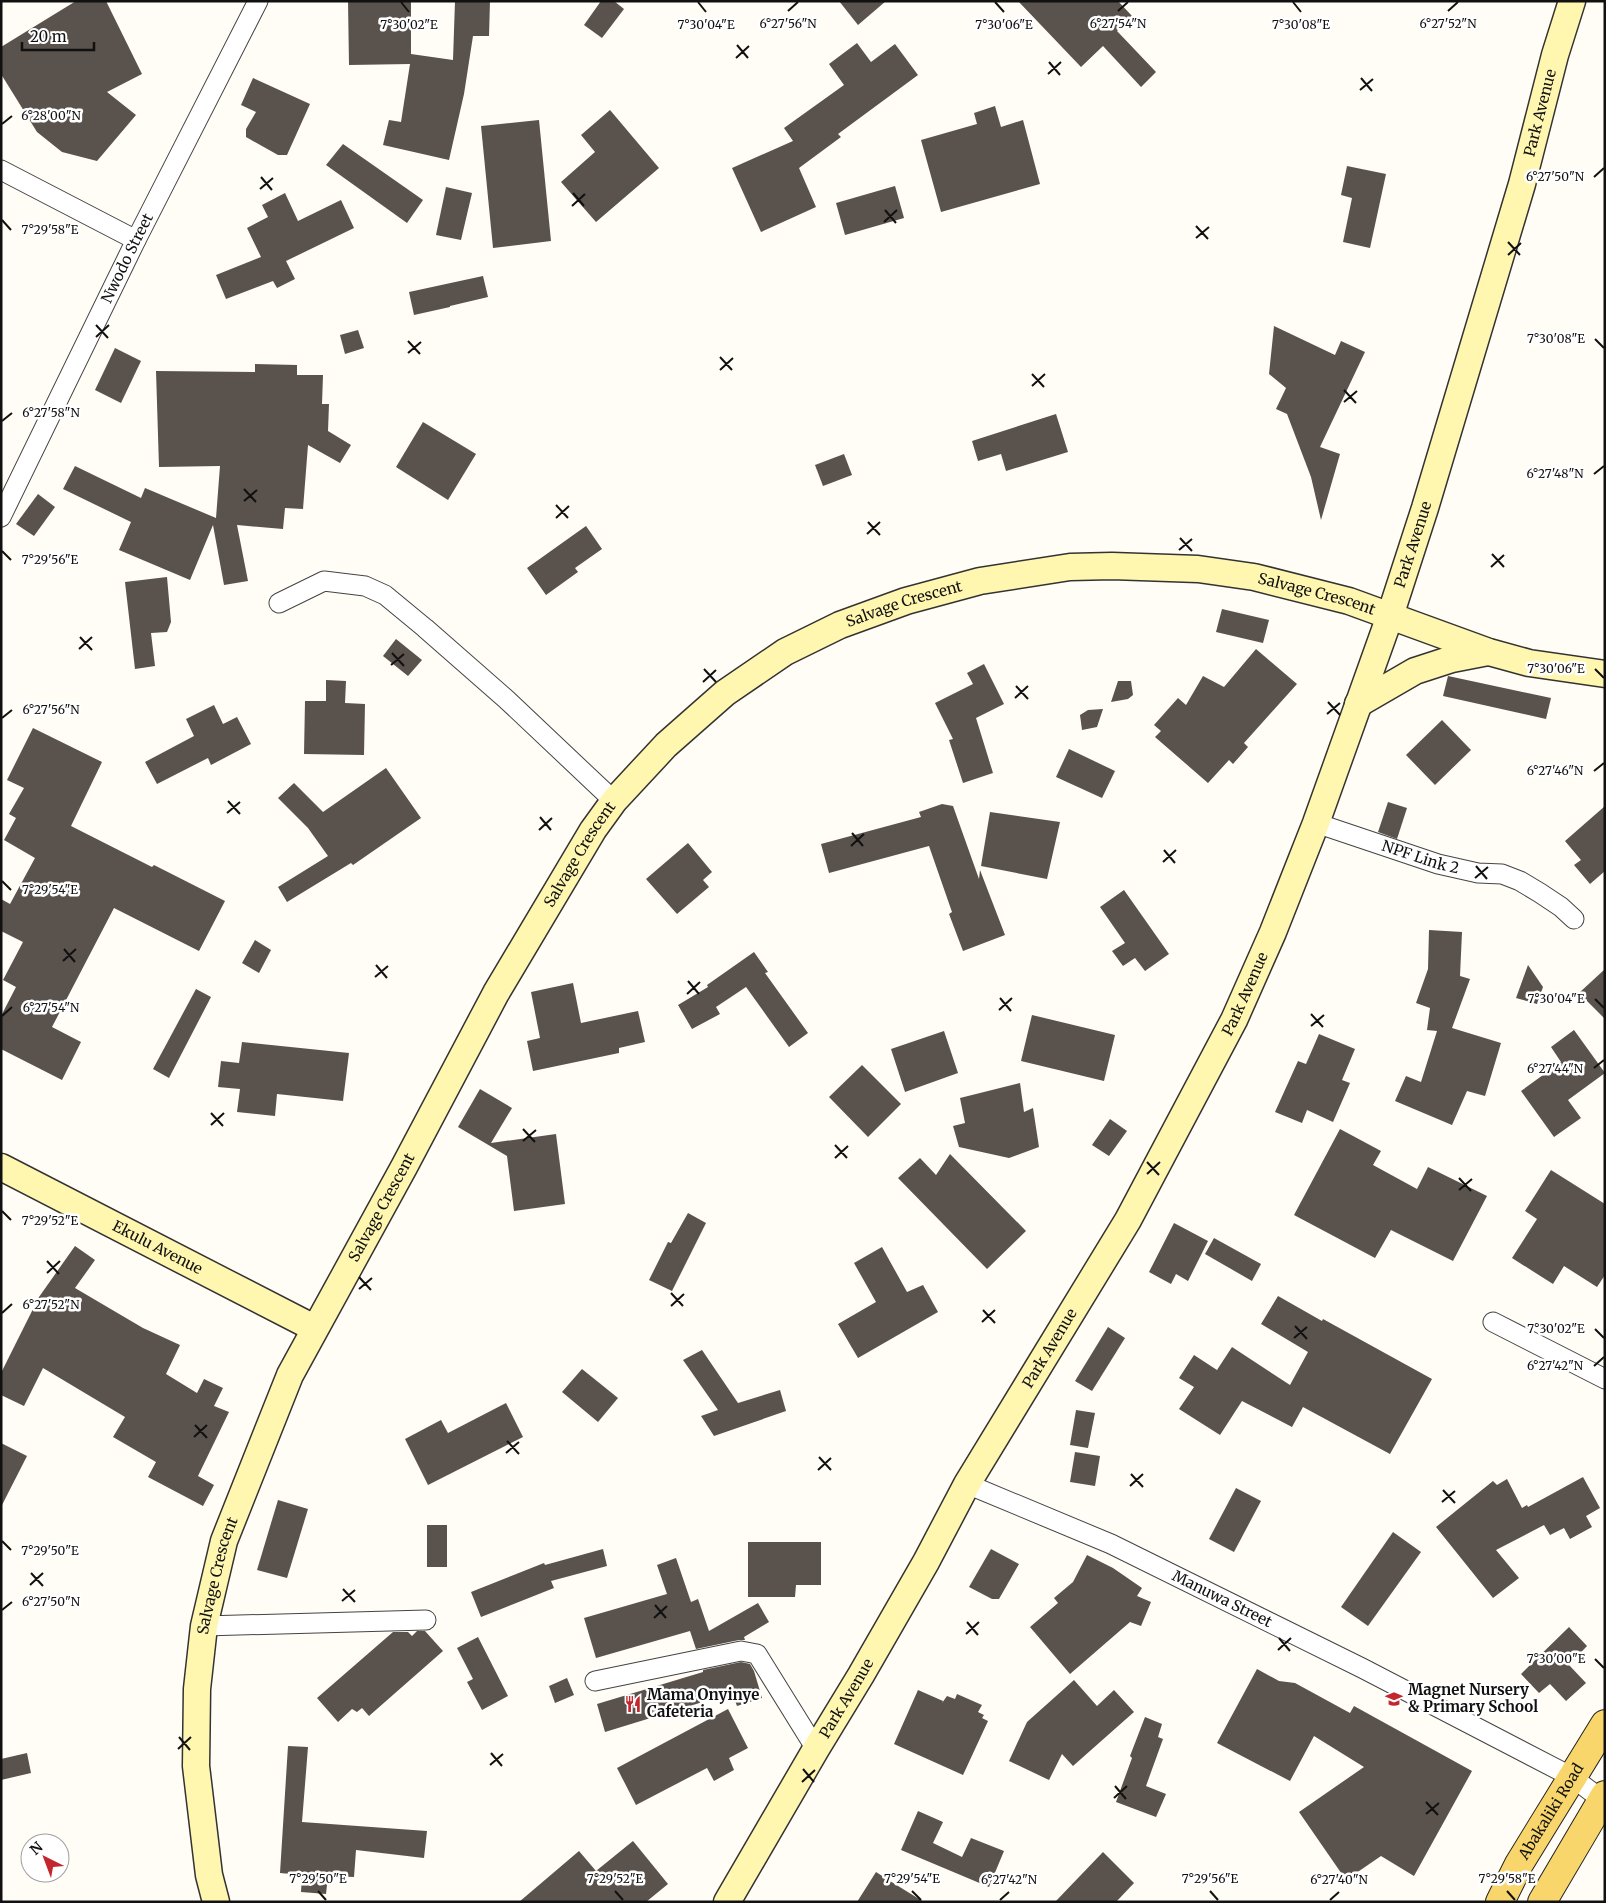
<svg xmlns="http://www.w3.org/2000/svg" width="1606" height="1903" font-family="Merriweather,serif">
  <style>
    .building { fill: #5a524d }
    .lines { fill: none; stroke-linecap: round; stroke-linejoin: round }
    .street-casing { stroke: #444; stroke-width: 21 }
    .secondary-casing { stroke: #333; stroke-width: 29 }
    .primary-casing { stroke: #222; stroke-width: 30 }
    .street { stroke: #fff; stroke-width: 19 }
    .secondary { stroke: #fff6b0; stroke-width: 26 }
    .primary { stroke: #f9d66b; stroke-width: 28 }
    .ticks { fill: none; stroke: #111; stroke-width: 2 }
    .labels { text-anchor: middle; stroke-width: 5; stroke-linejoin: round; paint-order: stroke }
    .street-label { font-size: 15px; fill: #111; stroke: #fff }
    .poi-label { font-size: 15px; font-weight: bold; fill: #111; stroke: #fff; text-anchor: start }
    .ticks-label { font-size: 12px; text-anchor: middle; fill: #111; stroke: #fff; stroke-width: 5; stroke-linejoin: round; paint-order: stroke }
  </style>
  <rect width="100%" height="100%" fill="#fffdf5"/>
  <g class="building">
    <polygon points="76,1 106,1 142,74 107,92 136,115 97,161 62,152 37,132 1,74 1,47"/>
    <polygon points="348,1 411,1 411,56 411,54 453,60 455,1 490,1 489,36 473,36 464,94 449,160 383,145 389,120 401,122 410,64 349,65"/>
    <polygon points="601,1 614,1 624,9 602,38 584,25"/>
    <polygon points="839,1 886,1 858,25"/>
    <polygon points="1018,1 1118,1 1132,16 1117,31 1156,72 1141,87 1103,46 1081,67"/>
    <polygon points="857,43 871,62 895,44 918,75 838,134 841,137 799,168 816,207 761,232 732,168 793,141 784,128 844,85 829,64"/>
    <polygon points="253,78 310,104 287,155 278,155 246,137 246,129 256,112 241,105"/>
    <polygon points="995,106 1001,127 1023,120 1040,184 941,212 921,140 977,124 974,113"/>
    <polygon points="610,110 659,168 596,222 561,182 595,152 581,135"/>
    <polygon points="539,120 551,241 493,248 481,126"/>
    <polygon points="343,144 423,200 407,223 326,165"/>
    <polygon points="1347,166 1386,174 1370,248 1343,242 1352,198 1341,195"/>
    <polygon points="895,186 904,218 845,235 836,203"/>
    <polygon points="446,187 472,193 461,240 436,235"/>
    <polygon points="285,193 298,221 341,200 354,228 286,261 295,279 277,288 273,281 226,299 216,275 261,257 247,228 268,217 262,205"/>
    <polygon points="483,276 488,297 450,306 450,307 414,315 409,292"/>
    <polygon points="1274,326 1335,355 1341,341 1365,352 1320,447 1340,454 1321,520 1311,477 1287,414 1276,409 1286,388 1269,374"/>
    <polygon points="358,330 364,348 345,354 340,335"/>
    <polygon points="115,348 141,361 121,403 95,390"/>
    <polygon points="255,364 297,365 297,375 323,375 322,404 329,404 328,431 351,445 340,463 308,445 303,509 285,508 283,529 237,525 248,581 224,585 213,525 190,580 119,550 131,522 63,489 75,466 141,498 145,488 216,518 220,466 159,467 156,371 255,372"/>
    <polygon points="1056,414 1068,452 1006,471 1001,454 978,461 972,441"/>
    <polygon points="423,422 476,454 448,500 396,467"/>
    <polygon points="844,454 852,475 823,486 815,465"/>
    <polygon points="38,494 55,507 34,536 16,524"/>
    <polygon points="586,526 602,549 575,568 578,572 546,595 527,568"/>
    <polygon points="167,577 171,622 167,632 151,633 155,666 135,669 125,582"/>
    <polygon points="1222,609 1269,620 1263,643 1216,632"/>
    <polygon points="396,639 422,660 408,676 383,656"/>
    <polygon points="1256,649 1297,684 1244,743 1248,747 1233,764 1229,760 1208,783 1155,737 1161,731 1154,725 1178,698 1186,705 1203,676 1224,687"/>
    <polygon points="984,664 1004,704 976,718 993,773 963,783 949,740 953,739 935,703 973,684 967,673"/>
    <polygon points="1448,676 1551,698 1546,719 1443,696"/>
    <polygon points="326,680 346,681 345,703 365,704 364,755 304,754 305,701 326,701"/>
    <polygon points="1118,681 1131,681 1133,695 1128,699 1111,702"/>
    <polygon points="214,705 223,724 237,717 251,744 211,765 208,758 157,784 145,762 194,736 186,719"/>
    <polygon points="1103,709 1097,727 1082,730 1080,715 1088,710"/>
    <polygon points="1442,720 1471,750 1435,785 1406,755"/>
    <polygon points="33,728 102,762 71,826 152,867 154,865 225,901 199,951 114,908 52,1027 81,1042 62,1080 1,1049 1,1016 16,987 3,980 23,942 1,931 1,899 10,904 35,858 4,840 16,818 9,814 24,788 7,780"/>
    <polygon points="1069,749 1115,771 1102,798 1056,777"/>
    <polygon points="386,768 421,818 353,865 351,863 287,902 278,887 328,856 308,828 278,798 294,783 323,812"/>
    <polygon points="1388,802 1407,808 1397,839 1378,832"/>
    <polygon points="942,804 953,806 979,879 980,870 1005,935 963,951 949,914 952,912 929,846 829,873 821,844 921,817 919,812"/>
    <polygon points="1605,806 1605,871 1590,884 1574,865 1581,860 1565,841"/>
    <polygon points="990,812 1060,822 1047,879 981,866"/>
    <polygon points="688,843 712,872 703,880 709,887 677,914 646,879"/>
    <polygon points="1124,890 1169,954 1145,971 1135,958 1123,966 1112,951 1125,943 1100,907"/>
    <polygon points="1429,930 1462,932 1460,976 1470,979 1452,1028 1501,1043 1485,1096 1467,1091 1452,1125 1395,1101 1406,1076 1421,1082 1437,1031 1427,1030 1430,1008 1416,1003 1428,969"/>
    <polygon points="255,940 271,950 259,973 242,963"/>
    <polygon points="754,952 768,972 765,973 808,1033 789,1047 746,987 716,1007 720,1014 692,1029 678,1005 708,987 707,985"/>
    <polygon points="1528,965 1543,987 1537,1004 1516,998"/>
    <polygon points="1605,969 1605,1019 1579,993"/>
    <polygon points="573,983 581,1023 638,1011 645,1042 619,1048 619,1053 533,1071 527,1041 540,1038 531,992"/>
    <polygon points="196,989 211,997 169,1078 153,1069"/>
    <polygon points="1032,1015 1115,1035 1104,1081 1021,1061"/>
    <polygon points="1574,1030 1605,1073 1568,1100 1581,1118 1554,1137 1521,1091 1561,1062 1551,1047"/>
    <polygon points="944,1031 958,1073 905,1092 891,1049"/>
    <polygon points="1319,1034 1355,1049 1342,1080 1350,1083 1333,1122 1307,1110 1302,1123 1275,1112 1298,1061 1306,1064"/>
    <polygon points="242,1042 349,1053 343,1101 277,1094 275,1116 237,1112 240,1089 218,1087 221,1061 239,1063"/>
    <polygon points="862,1065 901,1104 868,1137 829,1097"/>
    <polygon points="1020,1083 1024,1112 1033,1108 1039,1147 1009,1158 959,1147 953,1126 965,1123 960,1098"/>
    <polygon points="480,1089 512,1108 491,1143 556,1134 565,1204 514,1211 507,1156 458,1127"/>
    <polygon points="1110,1119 1127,1131 1109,1156 1092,1145"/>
    <polygon points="1340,1129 1381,1151 1373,1165 1417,1189 1428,1167 1487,1196 1453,1261 1391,1230 1375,1258 1294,1215"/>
    <polygon points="950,1154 1026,1231 987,1269 898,1178 920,1158 936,1175"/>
    <polygon points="1551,1170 1605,1204 1605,1275 1597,1287 1564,1266 1553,1284 1512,1258 1537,1219 1525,1211"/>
    <polygon points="688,1213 706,1223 672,1291 649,1280 668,1242 671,1243"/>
    <polygon points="1174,1223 1208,1241 1188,1281 1176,1274 1171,1284 1149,1272"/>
    <polygon points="1214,1238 1261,1264 1252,1281 1205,1254"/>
    <polygon points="75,1246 95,1260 75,1288 143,1328 180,1345 166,1374 197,1393 204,1379 223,1388 214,1406 229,1412 198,1476 214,1485 203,1506 148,1477 156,1462 113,1437 125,1417 43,1368 24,1406 1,1395 1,1373 39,1297"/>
    <polygon points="882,1247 907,1292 923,1285 938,1312 858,1358 838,1324 876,1302 854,1263"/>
    <polygon points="1278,1296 1322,1321 1323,1319 1432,1379 1390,1454 1303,1407 1292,1427 1242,1401 1220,1435 1179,1409 1194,1387 1179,1378 1194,1355 1217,1370 1232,1347 1290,1385 1308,1352 1261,1324"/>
    <polygon points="1108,1327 1125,1338 1092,1391 1075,1381"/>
    <polygon points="702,1350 738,1403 780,1390 786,1411 714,1436 701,1416 718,1410 683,1360"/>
    <polygon points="582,1369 618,1398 598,1422 562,1392"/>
    <polygon points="506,1403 523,1437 428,1485 405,1439 441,1420 448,1433"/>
    <polygon points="1076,1410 1095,1413 1088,1448 1070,1445"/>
    <polygon points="1,1443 27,1456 1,1507"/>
    <polygon points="1075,1452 1100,1456 1095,1486 1070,1482"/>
    <polygon points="1583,1477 1600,1508 1586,1516 1592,1527 1570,1539 1564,1528 1550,1535 1544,1525 1496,1550 1519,1578 1493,1598 1436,1527 1493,1481 1497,1485 1507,1479 1522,1508 1527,1505 1528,1507"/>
    <polygon points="1236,1488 1261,1501 1234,1552 1209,1539"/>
    <polygon points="278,1500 308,1509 287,1578 257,1570"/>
    <rect x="427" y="1525" width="20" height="42"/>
    <polygon points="1393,1532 1421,1552 1368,1626 1341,1607"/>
    <polygon points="748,1542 821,1542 821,1585 796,1585 795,1597 748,1597"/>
    <polygon points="603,1549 607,1566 551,1581 554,1588 481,1617 471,1592 544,1563 545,1565"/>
    <polygon points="991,1549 1019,1564 999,1599 992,1599 969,1587"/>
    <polygon points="1087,1555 1113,1568 1142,1588 1137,1596 1151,1602 1141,1626 1130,1622 1070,1674 1030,1627 1058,1603 1054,1598 1073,1582"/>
    <polygon points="676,1558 691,1602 698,1599 709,1631 758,1603 769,1622 744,1637 745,1640 739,1640 696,1649 690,1631 596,1658 584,1618 667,1594 657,1565"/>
    <polygon points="1569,1627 1587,1646 1569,1665 1586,1683 1566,1701 1550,1684 1539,1693 1521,1674"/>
    <polygon points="417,1631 425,1631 443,1651 369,1716 362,1708 357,1712 352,1709 338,1722 317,1698 393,1632 408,1632 412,1636"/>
    <polygon points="478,1637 508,1696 482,1710 467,1682 473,1679 457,1648"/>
    <polygon points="741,1662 750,1664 754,1671 762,1698 737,1706 732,1693 605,1732 597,1704 703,1672 703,1670"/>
    <polygon points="1257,1669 1279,1681 1295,1683 1350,1713 1354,1706 1472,1771 1414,1876 1381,1856 1346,1880 1299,1812 1364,1767 1314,1736 1290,1781 1217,1743"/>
    <polygon points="567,1678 574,1695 555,1703 549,1686"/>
    <polygon points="1074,1680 1097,1706 1114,1690 1134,1712 1073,1766 1062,1754 1049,1780 1009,1761 1027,1722"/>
    <polygon points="918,1690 943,1701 942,1703 947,1696 955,1699 957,1694 982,1705 978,1712 984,1715 982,1718 988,1721 963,1775 894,1744"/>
    <polygon points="728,1709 748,1748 729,1758 734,1770 714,1781 707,1768 636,1805 617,1768"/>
    <polygon points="1145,1717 1162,1724 1158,1737 1163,1739 1146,1786 1166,1794 1156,1817 1116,1802 1132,1758 1130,1756"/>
    <polygon points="288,1746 308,1747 302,1822 427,1831 424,1858 356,1850 354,1877 328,1876 326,1894 301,1892 302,1875 280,1873"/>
    <polygon points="27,1753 31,1773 1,1780 1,1759"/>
    <polygon points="918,1811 943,1822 933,1843 962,1857 971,1838 1004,1851 989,1887 901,1850"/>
    <polygon points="633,1841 668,1884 646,1902 519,1902 579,1851 596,1871"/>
    <polygon points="1103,1852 1134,1883 1116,1902 1055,1902"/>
    <polygon points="876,1872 890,1881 924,1902 857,1902"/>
  </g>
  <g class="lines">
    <g class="street-casing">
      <g id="street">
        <polyline points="1,170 136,240"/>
        <path id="s1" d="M1,517L136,240L258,1"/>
        <polyline points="279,603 324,581 365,586 385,595 425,628 506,699 614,801"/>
        <path id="s2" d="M1316,823L1438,864L1478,873L1502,874L1520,881L1540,893L1561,907L1574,919"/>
        <polyline points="1493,1322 1605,1379"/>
        <path id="s3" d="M967,1484L1111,1544L1362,1668L1572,1777L1602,1800"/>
        <polyline points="204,1626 426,1620"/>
        <polyline points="595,1681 741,1651 757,1654 816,1749"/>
      </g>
    </g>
    <g class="secondary-casing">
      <g id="secondary">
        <polyline points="1358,704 1415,671 1452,659 1488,652"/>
        <path id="s4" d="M1,1167L314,1328"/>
        <path id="s5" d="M216,1902L209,1875L196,1766L197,1689L204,1626L224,1541L290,1375L404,1167L496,993L593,830L614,801L666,745L725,693L785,652L840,625L906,601L980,581L1070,567L1112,566L1198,569L1254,577L1349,601L1489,652L1529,663L1605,674"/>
        <path id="s6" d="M727,1902L816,1749L861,1675L926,1562L967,1484L1128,1220L1234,1020L1273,932L1316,823L1390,616L1425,508L1522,184L1555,55L1572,1"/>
      </g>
    </g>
    <g class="primary-casing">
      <g id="primary">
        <path id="s7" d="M1500,1902L1519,1864L1605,1724"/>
        <polyline points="1542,1902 1605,1795"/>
      </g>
    </g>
    <use href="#street" class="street"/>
    <use href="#secondary" class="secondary"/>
    <use href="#primary" class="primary"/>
  </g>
  <path class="ticks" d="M401,2L409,12M698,2L706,12M995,2L1004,12M1293,2L1301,12M788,11L798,2M1118,11L1128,2M1448,11L1458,2M737,45L748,58M736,58L749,46M1049,62L1060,75M1048,74L1061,62M1361,78L1372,91M1360,90L1373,79M2,124L12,116M261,177L272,190M1594,177L1604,168M260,189L273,178M573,193L584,206M572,206L585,194M885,210L896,223M2,220L11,230M884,222L897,210M1196,226L1208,239M1196,238L1209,227M1508,242L1520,255M1508,255L1521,243M96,325L108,338M96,337L109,325M1595,339L1604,348M408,341L420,354M408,353L421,342M720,357L732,370M720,370L733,358M1032,374L1044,387M1032,386L1045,374M1344,390L1356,403M1344,402L1357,391M2,421L12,413M1594,474L1604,466M244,489L256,502M244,501L257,490M556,505L568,518M556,518L569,506M868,522L880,535M867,534L880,522M1180,538L1192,551M1179,550L1192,539M2,551L11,560M1492,554L1504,567M1491,567L1504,555M80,637L92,650M79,649L92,637M392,653L404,666M391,665L404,654M704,669L716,682M1595,669L1604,678M703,682L716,670M1016,686L1028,699M1015,698L1028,686M1328,702L1340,715M1327,714L1340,703M2,718L12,710M1594,771L1604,763M228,801L240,814M227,813L240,802M540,817L551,830M539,830L552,818M852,833L863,846M851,846L864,834M1164,850L1175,863M1163,862L1176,850M1476,866L1487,879M1475,878L1488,867M2,881L11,890M64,949L75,962M63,961L76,949M376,965L387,978M375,977L388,966M688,981L699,994M687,994L700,982M1000,998L1011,1011M1595,999L1604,1008M999,1010L1012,998M1311,1014L1323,1027M2,1016L12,1007M1311,1026L1324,1015M1594,1068L1604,1060M211,1113L223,1126M211,1125L224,1113M523,1129L535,1142M523,1141L536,1130M835,1145L847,1158M835,1158L848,1146M1147,1162L1159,1175M1147,1174L1160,1162M1459,1178L1471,1191M1459,1190L1472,1179M2,1211L11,1220M47,1261L59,1274M47,1273L60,1261M359,1277L371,1290M359,1289L372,1278M671,1293L683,1306M671,1306L684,1294M983,1310L995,1323M2,1313L12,1304M982,1322L995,1310M1295,1326L1307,1339M1595,1329L1604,1338M1294,1338L1307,1327M1594,1366L1604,1357M195,1425L207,1438M194,1437L207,1425M507,1441L519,1454M506,1453L519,1442M819,1457L831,1470M818,1470L831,1458M1131,1474L1143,1487M1130,1486L1143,1474M1443,1490L1455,1503M1442,1502L1455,1491M2,1541L11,1550M31,1573L43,1586M30,1585L43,1573M343,1589L355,1602M342,1601L355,1590M655,1605L666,1618M2,1610L12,1602M654,1618L667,1606M967,1622L978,1635M966,1634L979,1622M1279,1638L1290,1651M1278,1650L1291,1638M1595,1659L1604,1668M179,1737L190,1750M178,1749L191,1737M491,1753L502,1766M490,1765L503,1754M803,1769L814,1782M802,1782L815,1770M1115,1786L1126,1799M1114,1798L1127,1786M1426,1802L1438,1815M1426,1814L1439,1803M318,1891L326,1900M615,1891L623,1900M912,1891L921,1900M1210,1891L1218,1900M1507,1891L1515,1900M1000,1900L1009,1892M1330,1900L1339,1892"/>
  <defs>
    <g id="school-bare" transform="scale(1.35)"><path d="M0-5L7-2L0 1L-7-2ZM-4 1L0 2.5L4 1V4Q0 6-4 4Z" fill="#c4262e" stroke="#fff" stroke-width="2.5" paint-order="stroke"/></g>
    <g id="restaurant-bare" transform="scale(1.35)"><path d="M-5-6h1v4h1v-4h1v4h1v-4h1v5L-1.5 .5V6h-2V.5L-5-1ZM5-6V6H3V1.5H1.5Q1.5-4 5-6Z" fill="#c4262e" stroke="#fff" stroke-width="2.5" paint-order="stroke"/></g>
  </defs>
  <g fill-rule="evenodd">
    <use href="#school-bare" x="1394" y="1699"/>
    <use href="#restaurant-bare" x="633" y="1704"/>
  </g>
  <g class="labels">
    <g class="street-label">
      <text dy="5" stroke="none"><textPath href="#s6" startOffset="1976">Park Avenue</textPath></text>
      <text dy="5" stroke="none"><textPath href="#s1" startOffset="288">Nwodo Street</textPath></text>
      <text dy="5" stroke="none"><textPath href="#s6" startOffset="1526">Park Avenue</textPath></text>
      <text dy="5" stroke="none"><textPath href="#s5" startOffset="1980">Salvage Crescent</textPath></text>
      <text dy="5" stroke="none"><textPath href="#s5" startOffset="1560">Salvage Crescent</textPath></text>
      <text dy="5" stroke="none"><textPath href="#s5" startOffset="1140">Salvage Crescent</textPath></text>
      <text dy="5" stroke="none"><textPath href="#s2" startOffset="110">NPF Link 2</textPath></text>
      <text dy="5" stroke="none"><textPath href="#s6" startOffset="1046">Park Avenue</textPath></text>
      <text dy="5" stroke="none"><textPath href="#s5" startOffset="735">Salvage Crescent</textPath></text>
      <text dy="5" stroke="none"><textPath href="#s4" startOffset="176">Ekulu Avenue</textPath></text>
      <text dy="5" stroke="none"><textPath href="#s6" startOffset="641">Park Avenue</textPath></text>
      <text dy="5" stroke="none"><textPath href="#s5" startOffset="330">Salvage Crescent</textPath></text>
      <text dy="5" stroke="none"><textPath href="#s3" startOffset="280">Manuwa Street</textPath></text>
      <text dy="5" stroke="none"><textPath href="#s6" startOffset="236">Park Avenue</textPath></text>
      <text dy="5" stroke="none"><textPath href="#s7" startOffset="104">Abakaliki Road</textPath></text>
    </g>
    <g class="poi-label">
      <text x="1408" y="1695">Magnet Nursery<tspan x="1408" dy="17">&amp; Primary School</tspan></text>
      <text x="647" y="1700">Mama Onyinye<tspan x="647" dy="17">Cafeteria</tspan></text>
    </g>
  </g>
  <g class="ticks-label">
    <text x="788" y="28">6°27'56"N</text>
    <text x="1118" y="28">6°27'54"N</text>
    <text x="1448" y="28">6°27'52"N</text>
    <text x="409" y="29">7°30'02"E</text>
    <text x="706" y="29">7°30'04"E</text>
    <text x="1004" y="29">7°30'06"E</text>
    <text x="1301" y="29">7°30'08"E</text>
    <text x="51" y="120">6°28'00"N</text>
    <text x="1555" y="181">6°27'50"N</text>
    <text x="50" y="234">7°29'58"E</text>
    <text x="1556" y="343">7°30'08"E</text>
    <text x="51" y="417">6°27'58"N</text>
    <text x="1555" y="478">6°27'48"N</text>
    <text x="50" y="564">7°29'56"E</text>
    <text x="1556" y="673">7°30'06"E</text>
    <text x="51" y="714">6°27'56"N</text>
    <text x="1555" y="775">6°27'46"N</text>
    <text x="50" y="894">7°29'54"E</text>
    <text x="1556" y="1003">7°30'04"E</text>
    <text x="51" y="1012">6°27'54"N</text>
    <text x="1555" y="1073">6°27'44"N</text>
    <text x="50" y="1225">7°29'52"E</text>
    <text x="51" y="1309">6°27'52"N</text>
    <text x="1556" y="1333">7°30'02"E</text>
    <text x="1555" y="1370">6°27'42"N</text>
    <text x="50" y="1555">7°29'50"E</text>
    <text x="51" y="1606">6°27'50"N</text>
    <text x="1556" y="1663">7°30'00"E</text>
    <text x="318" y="1883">7°29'50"E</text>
    <text x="615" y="1883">7°29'52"E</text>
    <text x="912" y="1883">7°29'54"E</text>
    <text x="1210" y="1883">7°29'56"E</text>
    <text x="1507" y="1883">7°29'58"E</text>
    <text x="1009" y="1884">6°27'42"N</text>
    <text x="1339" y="1884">6°27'40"N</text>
  </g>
  <rect width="1606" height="1903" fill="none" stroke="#111111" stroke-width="5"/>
  <g transform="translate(45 1858) rotate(318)"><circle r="24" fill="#ffffff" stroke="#a0a0a0"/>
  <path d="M0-4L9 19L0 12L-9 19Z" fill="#c4262e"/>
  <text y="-8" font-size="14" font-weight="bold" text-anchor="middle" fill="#111111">N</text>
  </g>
  <path d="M22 42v8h72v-8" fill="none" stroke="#111111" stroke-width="2.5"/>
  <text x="30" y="42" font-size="15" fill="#111111" stroke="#ffffff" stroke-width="4" paint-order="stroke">20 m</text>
</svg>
